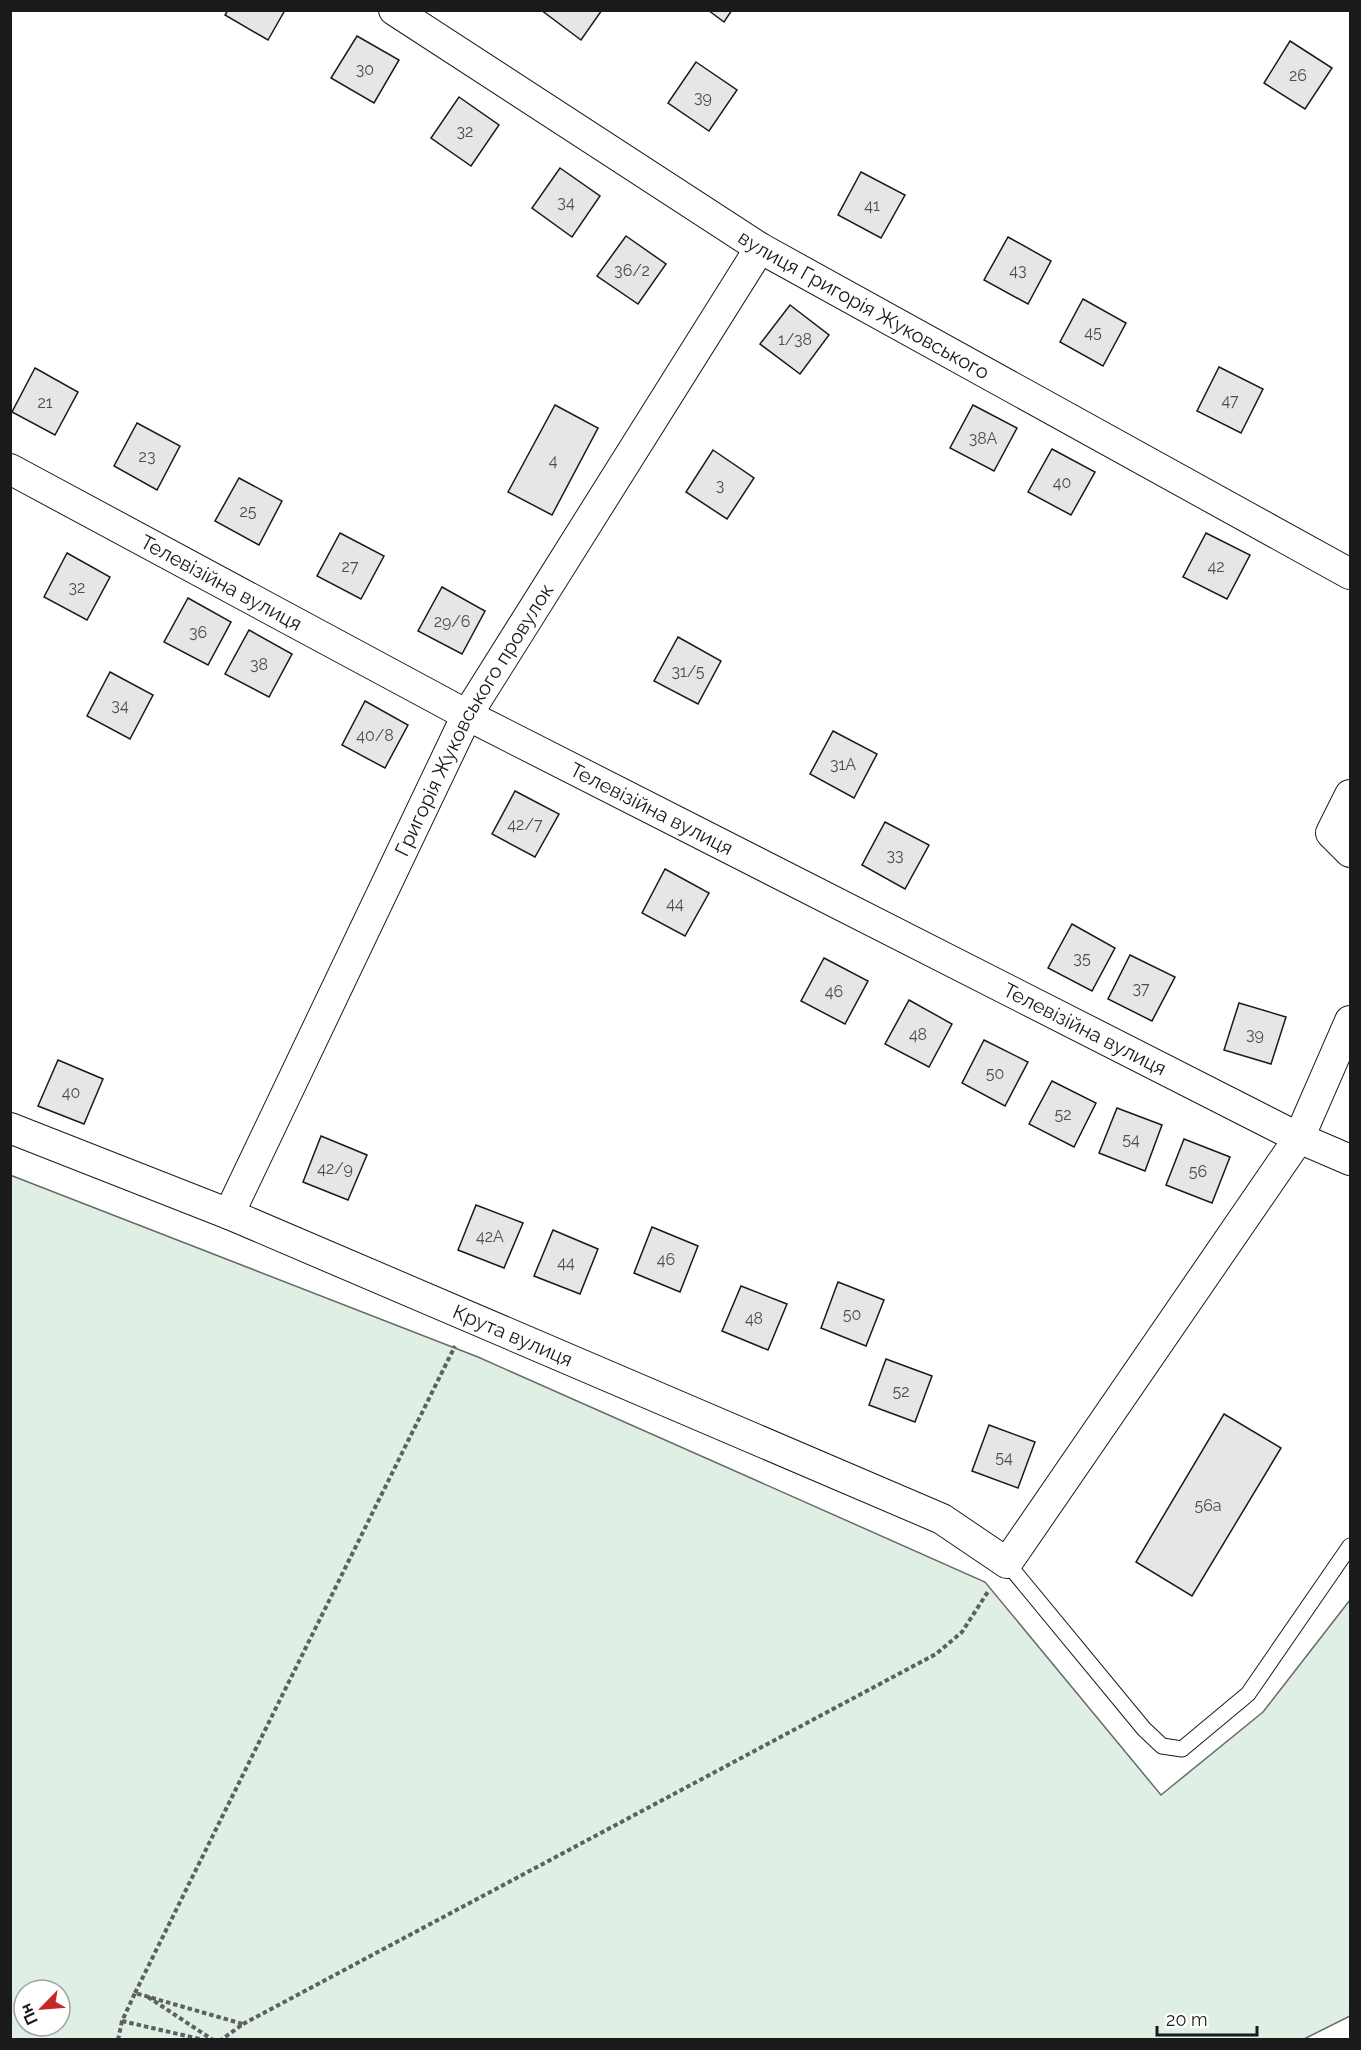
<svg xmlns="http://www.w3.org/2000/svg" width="1361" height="2050" font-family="Raleway,sans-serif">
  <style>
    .green { fill: #e0efe3; stroke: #6a6a6a; stroke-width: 1.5; fill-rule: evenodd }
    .building { fill: #e6e6e6; stroke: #1a1a1a; stroke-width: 1.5 }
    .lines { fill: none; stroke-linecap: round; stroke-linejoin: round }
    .service-casing { stroke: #1a1a1a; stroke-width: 17 }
    .minor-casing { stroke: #1a1a1a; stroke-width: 32 }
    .path { stroke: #5f5f5f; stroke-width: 4; stroke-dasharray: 4.5 3; stroke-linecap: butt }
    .service { stroke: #fff; stroke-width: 15 }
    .minor { stroke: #fff; stroke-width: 30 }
    .labels { text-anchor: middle; stroke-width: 4.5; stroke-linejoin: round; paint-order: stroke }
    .number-label { font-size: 16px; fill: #4d4d4d }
    .street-label { font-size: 20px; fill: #1a1a1a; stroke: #fff }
  </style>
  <rect width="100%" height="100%" fill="#fff"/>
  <path class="green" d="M10,1175L478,1357L985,1582L1161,1795L1263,1712L1350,1600V2016L1302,2040L11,2039ZM24,1990H60V2026H24Z"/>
  <g class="building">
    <polygon points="228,10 285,10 268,40 225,15"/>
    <polygon points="541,10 602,10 581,40"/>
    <polygon points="708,10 732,10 724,22"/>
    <polygon points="357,36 399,60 374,103 331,78"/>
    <polygon points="1290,41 1332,68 1305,109 1264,83"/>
    <polygon points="696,62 737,90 709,131 668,103"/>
    <polygon points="459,97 499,125 471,166 431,138"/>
    <polygon points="560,168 600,196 572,237 532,208"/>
    <polygon points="861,172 905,195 881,238 838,215"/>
    <polygon points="626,236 666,264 638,304 597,276"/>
    <polygon points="1008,237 1051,261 1028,304 984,280"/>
    <polygon points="1083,299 1126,323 1103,366 1060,342"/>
    <polygon points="790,305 829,335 800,374 760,344"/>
    <polygon points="1219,367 1263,389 1241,433 1197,411"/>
    <polygon points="35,368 78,392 55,435 12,412"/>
    <polygon points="555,405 598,428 552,515 508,492"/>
    <polygon points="973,405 1017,428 994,471 950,448"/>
    <polygon points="137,423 180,446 157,490 114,466"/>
    <polygon points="1052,449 1095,472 1071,515 1028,492"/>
    <polygon points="713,450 754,478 727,519 686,492"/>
    <polygon points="239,478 282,501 259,545 215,521"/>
    <polygon points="340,533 384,556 361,599 317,576"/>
    <polygon points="1206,533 1250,555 1227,599 1183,577"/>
    <polygon points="67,553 110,577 87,620 44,597"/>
    <polygon points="442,587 485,611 462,654 418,631"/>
    <polygon points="188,598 231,622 208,665 164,642"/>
    <polygon points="249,630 292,654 269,697 225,674"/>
    <polygon points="678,637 721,661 698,704 654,681"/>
    <polygon points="110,672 153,695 130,739 87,716"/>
    <polygon points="365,701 408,725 385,768 342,745"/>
    <polygon points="833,731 877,754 854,798 810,774"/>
    <polygon points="515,791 559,814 535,857 492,834"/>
    <polygon points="885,822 929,845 905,889 862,865"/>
    <polygon points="665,869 709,893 685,936 642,913"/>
    <polygon points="1072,924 1115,948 1092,991 1048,968"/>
    <polygon points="1130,955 1175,977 1152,1021 1108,999"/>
    <polygon points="824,958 868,981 845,1024 801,1001"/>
    <polygon points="909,1000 952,1024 929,1067 885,1044"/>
    <polygon points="1239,1003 1286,1017 1271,1064 1224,1050"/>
    <polygon points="984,1040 1028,1062 1005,1106 962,1083"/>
    <polygon points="58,1060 103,1079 84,1124 38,1106"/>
    <polygon points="1052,1081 1096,1103 1074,1147 1029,1124"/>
    <polygon points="1117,1108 1162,1125 1145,1171 1099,1153"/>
    <polygon points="321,1136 367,1155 348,1200 303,1182"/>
    <polygon points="1184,1139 1230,1157 1212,1203 1166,1185"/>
    <polygon points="476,1205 523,1223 504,1268 458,1250"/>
    <polygon points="652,1227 698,1246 680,1292 634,1273"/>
    <polygon points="553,1230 598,1249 580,1294 534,1276"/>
    <polygon points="838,1282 884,1300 866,1346 821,1328"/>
    <polygon points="741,1286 787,1304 768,1350 722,1331"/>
    <polygon points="886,1359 932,1376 915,1422 869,1405"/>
    <polygon points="1224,1414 1281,1448 1192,1596 1136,1562"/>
    <polygon points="989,1425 1035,1442 1018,1488 972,1471"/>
  </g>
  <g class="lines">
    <g class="service-casing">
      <polyline id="service" points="1007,1563 1144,1729 1162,1746 1182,1749 1248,1694 1350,1546"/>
    </g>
    <g class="minor-casing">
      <g id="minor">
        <path id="s1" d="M394,10L760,248L1350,574"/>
        <path id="s2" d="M10,469L467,715L1299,1138L1350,1160"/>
        <polyline points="1350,795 1331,833 1350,852"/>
        <path id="s3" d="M10,1128L229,1214L942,1519L1007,1563L1299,1138L1350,1021"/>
        <path id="s4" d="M229,1214L467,715L760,248"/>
      </g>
    </g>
    <g class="path">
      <polyline points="135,1993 455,1346"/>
      <polyline points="148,1997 213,2040"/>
      <polyline points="122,2021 204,2040"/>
      <polyline points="243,2024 936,1654 962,1632 989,1590"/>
      <polyline points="118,2040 122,2021 135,1993 243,2024 221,2040"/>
    </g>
    <use href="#service" class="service"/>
    <use href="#minor" class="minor"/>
  </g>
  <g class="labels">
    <g class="number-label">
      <text x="365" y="75">30</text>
      <text x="1298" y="81">26</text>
      <text x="703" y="103">39</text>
      <text x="465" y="137">32</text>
      <text x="566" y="208">34</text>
      <text x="872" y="211">41</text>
      <text x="632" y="276">36/2</text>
      <text x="1018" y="276">43</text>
      <text x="1093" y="338">45</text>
      <text x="795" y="345">1/38</text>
      <text x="1230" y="406">47</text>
      <text x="45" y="408">21</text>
      <text x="983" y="444">38А</text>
      <text x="147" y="462">23</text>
      <text x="553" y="466">4</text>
      <text x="1062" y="488">40</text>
      <text x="720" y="491">3</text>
      <text x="248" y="517">25</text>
      <text x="350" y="572">27</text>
      <text x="1216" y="572">42</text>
      <text x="77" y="593">32</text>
      <text x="452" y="627">29/6</text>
      <text x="198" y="638">36</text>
      <text x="259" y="670">38</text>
      <text x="688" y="677">31/5</text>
      <text x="120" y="711">34</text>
      <text x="375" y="741">40/8</text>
      <text x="843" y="770">31А</text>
      <text x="525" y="830">42/7</text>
      <text x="895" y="861">33</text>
      <text x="675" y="909">44</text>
      <text x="1082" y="964">35</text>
      <text x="1141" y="994">37</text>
      <text x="834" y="997">46</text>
      <text x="918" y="1040">48</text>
      <text x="1255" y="1040">39</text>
      <text x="995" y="1079">50</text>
      <text x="71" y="1098">40</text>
      <text x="1063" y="1120">52</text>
      <text x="1131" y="1145">54</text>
      <text x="335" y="1174">42/9</text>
      <text x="1198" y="1177">56</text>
      <text x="490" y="1242">42А</text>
      <text x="666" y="1265">46</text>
      <text x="566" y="1268">44</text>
      <text x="852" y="1320">50</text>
      <text x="754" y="1324">48</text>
      <text x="901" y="1397">52</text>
      <text x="1004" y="1463">54</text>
      <text x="1208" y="1511">56а</text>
    </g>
    <g class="street-label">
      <text dy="7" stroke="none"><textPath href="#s1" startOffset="555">вулиця Григорія Жуковського</textPath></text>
      <text dy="7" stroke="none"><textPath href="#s2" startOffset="240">Телевізійна вулиця</textPath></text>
      <text dy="7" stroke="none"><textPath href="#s4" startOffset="552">Григорія Жуковського провулок</textPath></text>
      <text dy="7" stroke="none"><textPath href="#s2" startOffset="726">Телевізійна вулиця</textPath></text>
      <text dy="7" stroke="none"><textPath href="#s2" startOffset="1212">Телевізійна вулиця</textPath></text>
      <text dy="7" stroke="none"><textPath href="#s3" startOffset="544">Крута вулиця</textPath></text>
    </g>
  </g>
  <rect width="1361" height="2050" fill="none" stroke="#1a1a1a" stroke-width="24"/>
  <g transform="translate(42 2008) rotate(245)"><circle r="28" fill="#ffffff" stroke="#a3a3a3" stroke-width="1.5"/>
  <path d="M0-4.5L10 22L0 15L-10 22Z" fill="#c62828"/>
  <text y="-9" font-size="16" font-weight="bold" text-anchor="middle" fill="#1a1a1a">Пн</text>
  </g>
  <path d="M1157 2026v9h100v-9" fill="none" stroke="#1a1a1a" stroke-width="3"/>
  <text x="1166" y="2026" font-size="18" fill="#1a1a1a" stroke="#ffffff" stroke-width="4.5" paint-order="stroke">20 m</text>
</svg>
